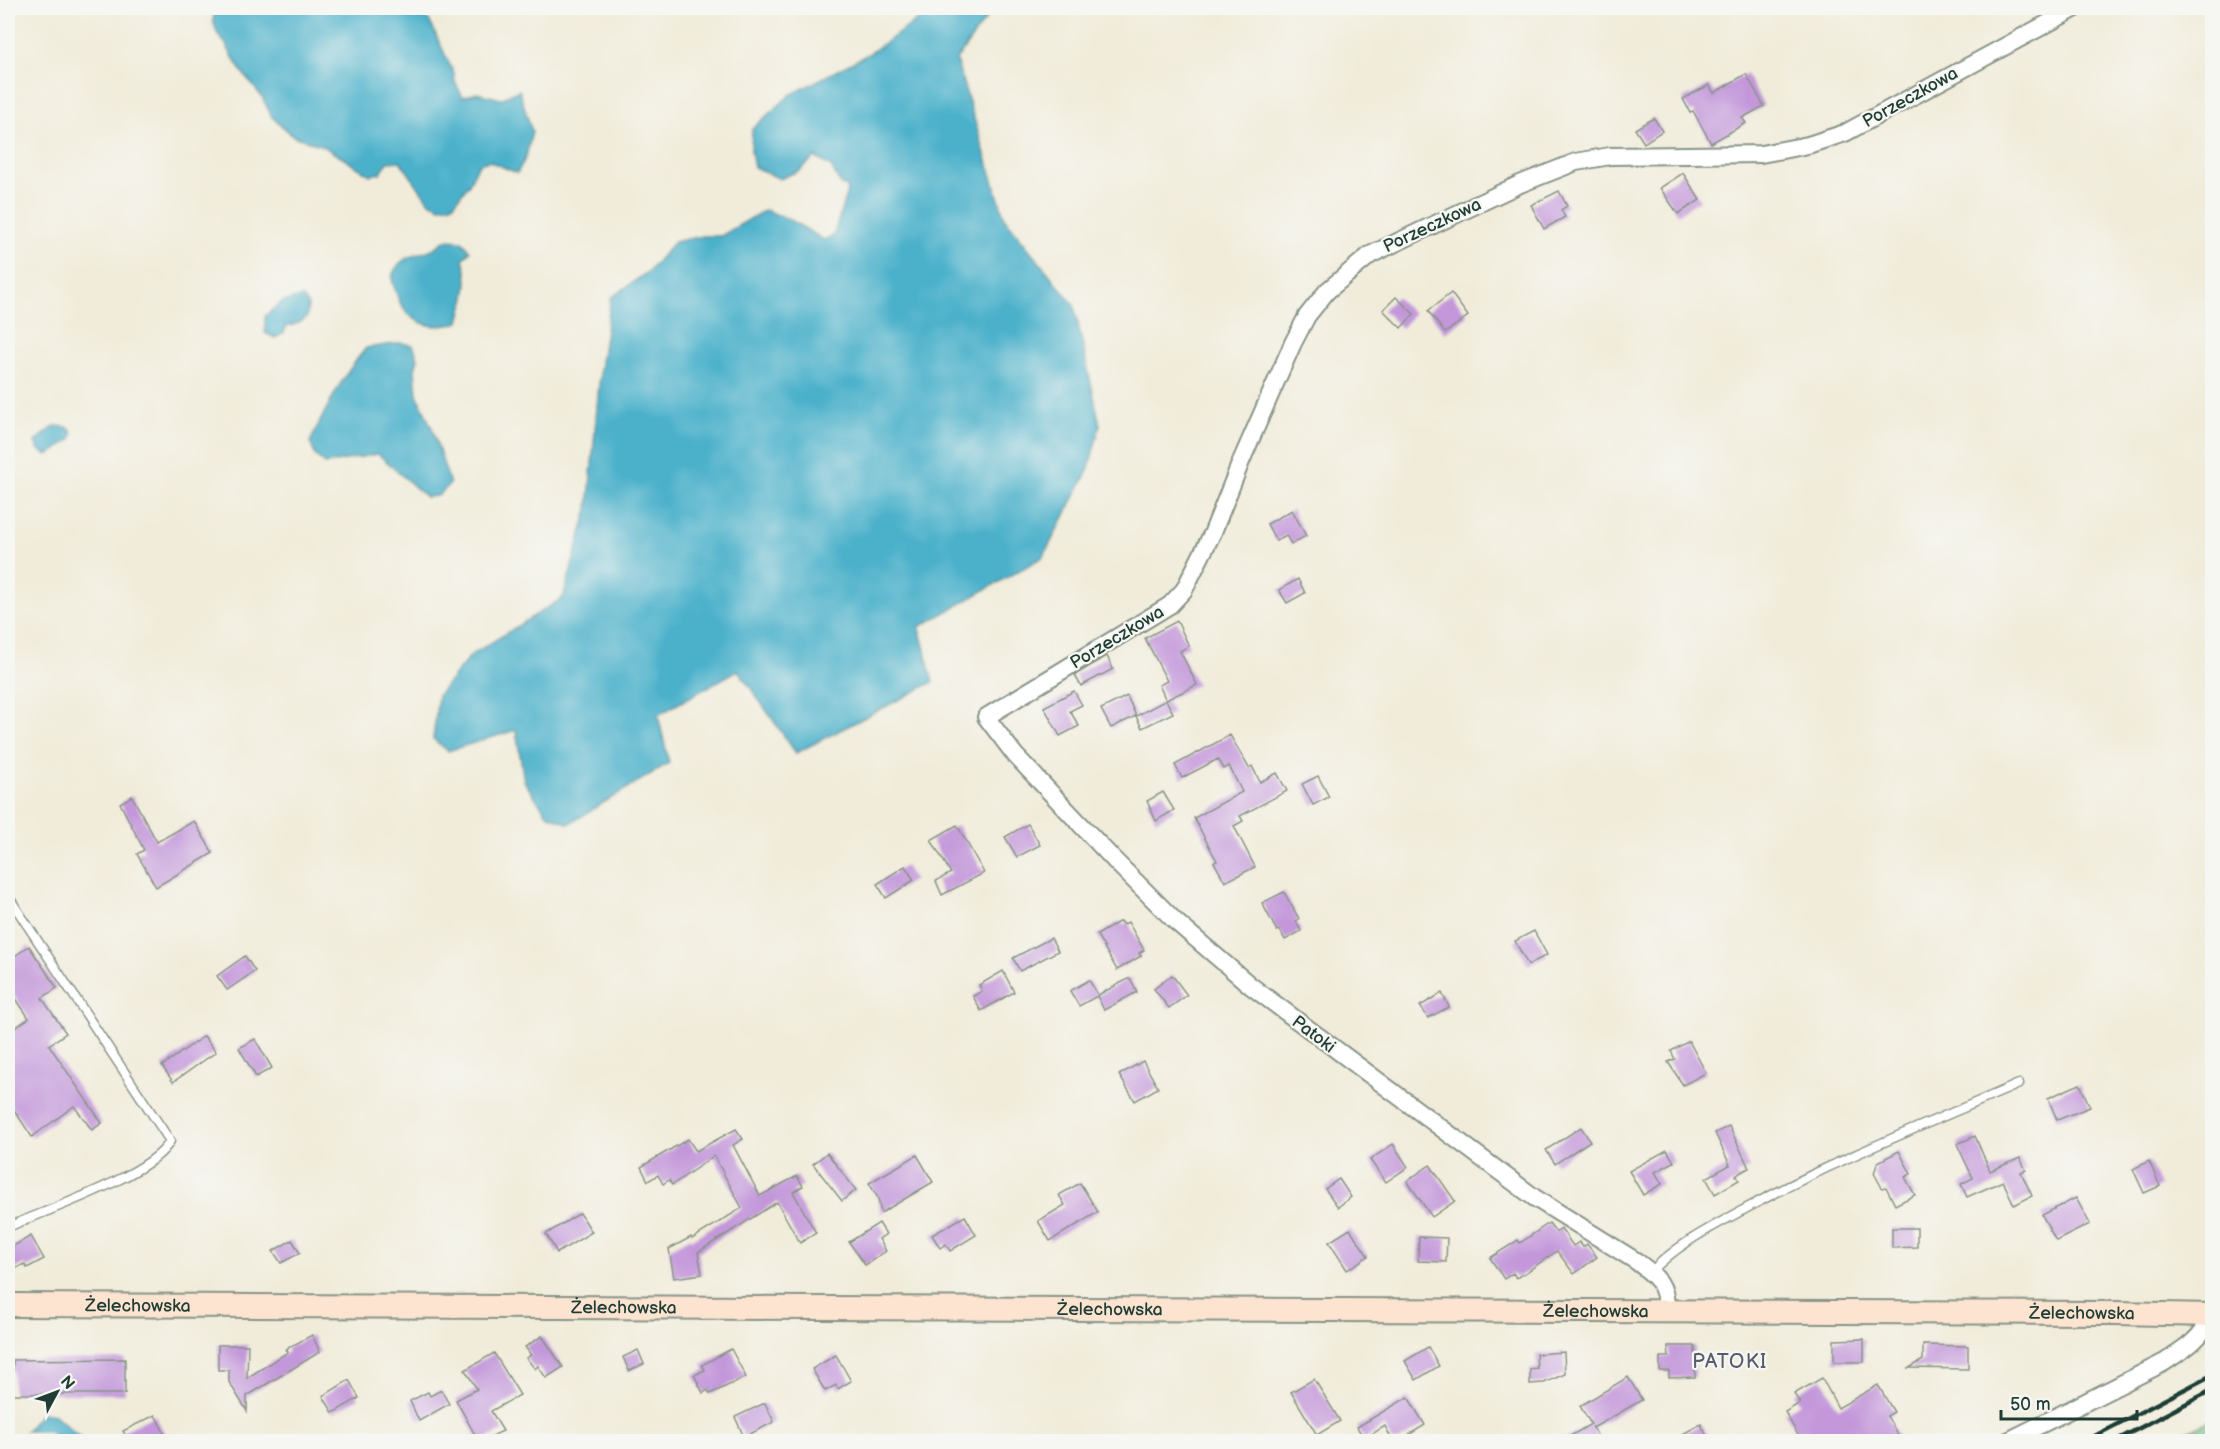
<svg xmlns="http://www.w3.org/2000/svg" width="2220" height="1449" font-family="'Balsamiq Sans',sans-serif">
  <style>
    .forest { fill: #72b87c; stroke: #487a58; stroke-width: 1.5 }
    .water { fill: #4cb1cb; stroke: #367780; stroke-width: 1.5 }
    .building { fill: #c397da }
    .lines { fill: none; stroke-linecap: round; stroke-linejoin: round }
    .lane-casing { stroke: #889487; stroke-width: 11 }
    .street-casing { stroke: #889487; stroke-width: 20 }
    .secondary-casing { stroke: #889487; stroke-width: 26 }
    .lane { stroke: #fff; stroke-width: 8 }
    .street { stroke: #fff; stroke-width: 16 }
    .secondary { stroke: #fde4d1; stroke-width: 22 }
    .rail { stroke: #1f3d34; stroke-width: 4.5 }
    .labels { text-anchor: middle; stroke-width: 4.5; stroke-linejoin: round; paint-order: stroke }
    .street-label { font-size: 18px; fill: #1f3d34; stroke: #f6f6f2 }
    .neighbourhood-label { font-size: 20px; letter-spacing: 1.5px; fill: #585c6e; stroke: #f6f6f2 }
  </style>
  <rect width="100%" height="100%" fill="#f6f6f2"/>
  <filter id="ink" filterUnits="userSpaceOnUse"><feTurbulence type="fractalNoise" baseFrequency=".0167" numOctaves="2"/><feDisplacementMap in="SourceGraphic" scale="12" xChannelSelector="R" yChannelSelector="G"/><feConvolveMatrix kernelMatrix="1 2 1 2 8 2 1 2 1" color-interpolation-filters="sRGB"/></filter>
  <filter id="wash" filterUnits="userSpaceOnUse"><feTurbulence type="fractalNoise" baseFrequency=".008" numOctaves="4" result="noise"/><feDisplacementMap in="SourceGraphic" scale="24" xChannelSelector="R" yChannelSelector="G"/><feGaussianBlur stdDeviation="1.35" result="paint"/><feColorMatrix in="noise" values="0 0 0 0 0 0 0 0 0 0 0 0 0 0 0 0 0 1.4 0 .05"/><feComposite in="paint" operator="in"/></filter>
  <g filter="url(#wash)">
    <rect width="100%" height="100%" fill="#f1ecda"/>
    <polygon class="forest" points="2212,1419 2212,1441 2167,1441"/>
    <g class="water">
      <polygon points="215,8 414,8 417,12 429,20 454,74 455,82 463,97 477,93 501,99 519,90 532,132 526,157 517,173 489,161 479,164 469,184 453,205 440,207 429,202 400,161 388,162 380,173 370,175 323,146 293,136 272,117 262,97 239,68 225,43 218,35 213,21"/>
      <polygon points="935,8 988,8 985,20 956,60 1005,219 1074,305 1100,425 1088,471 1043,557 919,627 933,682 796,753 738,670 658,715 669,763 569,824 547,814 524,781 516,730 448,751 433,739 438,695 471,655 563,598 588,509 601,362 611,298 650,270 674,242 703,236 721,236 765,210 789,219 824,240 834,235 848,187 841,185 831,167 815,157 800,170 780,179 754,167 751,151 752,129 790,95 870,53"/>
      <path d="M446,240L462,241L470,251L463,259C471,282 465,298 459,322C430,332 405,322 396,292C393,284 390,278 395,270C403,255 417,256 430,250C436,248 441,243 446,240Z"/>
      <polygon points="302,297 308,304 307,317 299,323 286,327 284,333 275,338 265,333 265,316 282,302"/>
      <path d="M400,343L413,345L418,358L415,369L417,394L432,428L450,484L438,496L426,497L378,454L325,464L315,455L310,442C326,409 342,376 366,348Z"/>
      <path d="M55,426L67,427L73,432L71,440C62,444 58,451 47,455L39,450L35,442Z"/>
      <polygon points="41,1413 55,1415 84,1441 62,1441 48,1431 26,1431"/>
    </g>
    <g id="blocks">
      <g class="building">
        <polygon points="1746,74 1764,106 1742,118 1746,123 1711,143 1693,111 1690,112 1683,99 1709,85 1714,93"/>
        <polygon points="1654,118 1662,131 1644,143 1635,129"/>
        <polygon points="1683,173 1700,200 1678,214 1660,188"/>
        <polygon points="1559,191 1567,206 1561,210 1565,217 1544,229 1531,205"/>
        <polygon points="1451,293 1468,316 1445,333 1428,311"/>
        <polygon points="1396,297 1414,314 1401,328 1383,310"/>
        <polygon points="1292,510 1306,536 1291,544 1286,535 1276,541 1267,524"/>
        <polygon points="1298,579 1305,593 1287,603 1279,590"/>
        <polygon points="1177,621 1189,646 1180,651 1197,685 1166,700 1159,685 1167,681 1145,638"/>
        <polygon points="1107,656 1113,669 1081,686 1075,675"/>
        <polygon points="1074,691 1082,705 1070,711 1079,726 1060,736 1044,707"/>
        <polygon points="1127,696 1136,716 1111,728 1101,709"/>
        <polygon points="1166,700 1173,713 1142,728 1136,716"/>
        <polygon points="1230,735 1249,768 1252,766 1260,782 1277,773 1287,791 1240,816 1243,821 1234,826 1255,867 1225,882 1214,862 1217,861 1194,818 1242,792 1229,766 1224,769 1218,759 1182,778 1175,765"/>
        <polygon points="1318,776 1329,797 1313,805 1302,784"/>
        <polygon points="1163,792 1174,810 1156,821 1147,801"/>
        <polygon points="132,796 157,842 194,821 213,853 156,887 137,854 144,850 120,803"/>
        <polygon points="1028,824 1040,845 1017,857 1005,837"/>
        <polygon points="957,825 984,873 942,895 936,881 951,873 931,840"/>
        <polygon points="905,866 914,880 886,898 877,884"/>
        <polygon points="1284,892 1299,919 1296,921 1301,931 1285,940 1280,930 1277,931 1262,903"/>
        <polygon points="1120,921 1123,925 1128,922 1144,950 1139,953 1141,956 1117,970 1097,935"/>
        <polygon points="1534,931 1547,955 1528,965 1515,941"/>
        <polygon points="1051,938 1058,951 1020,971 1013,958"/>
        <polygon points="29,946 57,988 42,998 66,1033 49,1045 102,1123 92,1130 74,1106 32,1137 8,1101 8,1033 29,1018 8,987 8,961"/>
        <polygon points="245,956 255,971 227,990 217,976"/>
        <polygon points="1003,971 1014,992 981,1011 973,996 982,991 979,985"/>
        <polygon points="1172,975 1187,995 1169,1008 1154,989"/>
        <polygon points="1130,978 1137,992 1104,1010 1097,996 1079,1006 1070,991 1089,980 1098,995"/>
        <polygon points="1442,993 1449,1007 1428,1018 1420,1006"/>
        <polygon points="204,1036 216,1052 173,1082 162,1066"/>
        <polygon points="255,1039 272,1068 256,1077 239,1048"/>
        <polygon points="1689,1041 1706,1073 1683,1085 1668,1062 1675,1059 1671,1051"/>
        <polygon points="1143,1061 1158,1088 1135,1101 1119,1075"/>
        <polygon points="2080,1084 2090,1107 2057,1120 2048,1098"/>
        <polygon points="1729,1126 1749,1168 1736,1175 1739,1180 1715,1194 1706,1178 1730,1165 1715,1133"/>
        <polygon points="1581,1127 1590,1141 1555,1164 1546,1150"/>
        <polygon points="736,1129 743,1139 733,1145 760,1196 797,1176 803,1186 793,1192 816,1233 800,1243 777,1202 698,1252 702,1274 674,1278 669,1249 691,1237 692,1239 742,1208 714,1156 672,1185 669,1180 663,1184 658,1175 648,1181 641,1167 688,1139 696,1151"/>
        <polygon points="1975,1136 1990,1171 2020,1158 2026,1170 2021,1172 2032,1196 2014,1205 2003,1181 1967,1197 1961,1184 1973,1178 1957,1144"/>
        <polygon points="1393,1144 1408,1167 1386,1182 1370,1160"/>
        <polygon points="1667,1150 1674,1162 1655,1172 1662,1184 1643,1195 1629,1171"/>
        <polygon points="1899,1151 1911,1174 1905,1177 1915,1195 1895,1205 1886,1187 1882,1188 1874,1173 1878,1162"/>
        <polygon points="827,1153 856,1190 842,1201 813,1164"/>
        <polygon points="917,1155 933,1182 881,1213 878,1198 869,1183"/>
        <polygon points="2149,1161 2160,1186 2144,1193 2133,1169"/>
        <polygon points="1430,1165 1455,1201 1432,1217 1407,1181"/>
        <polygon points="1339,1179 1351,1197 1338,1207 1325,1189"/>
        <polygon points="1080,1183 1098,1212 1050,1241 1038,1221 1065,1205 1059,1195"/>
        <polygon points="2076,1198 2090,1224 2056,1241 2042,1215"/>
        <polygon points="580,1213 592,1232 557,1253 546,1234"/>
        <polygon points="965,1216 976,1235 950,1251 946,1244 940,1248 932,1235"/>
        <polygon points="879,1223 886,1234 879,1239 886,1251 865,1265 849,1242"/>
        <polygon points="1549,1223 1556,1232 1561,1228 1573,1246 1579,1242 1583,1247 1587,1244 1597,1257 1574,1274 1557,1251 1525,1273 1516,1278 1513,1273 1504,1279 1490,1258 1518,1240 1520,1243"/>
        <polygon points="1892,1228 1917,1228 1917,1247 1892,1248"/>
        <polygon points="1350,1229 1368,1256 1347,1270 1329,1242"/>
        <polygon points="31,1236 44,1259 27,1268 24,1264 8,1273 8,1249"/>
        <polygon points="1419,1237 1447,1238 1446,1262 1418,1261"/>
        <polygon points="292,1240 300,1253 281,1263 273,1251"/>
        <polygon points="312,1335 320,1352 247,1396 247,1411 229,1382 229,1370 218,1370 218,1345 248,1345 247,1378 288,1352 286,1349"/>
        <polygon points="542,1336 563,1367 546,1378 538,1366 535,1369 526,1358 531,1355 525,1347"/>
        <polygon points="1864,1339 1864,1362 1834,1362 1834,1340"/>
        <polygon points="1923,1345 1968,1346 1968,1369 1909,1368 1923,1360"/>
        <polygon points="1668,1346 1695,1346 1695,1377 1669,1378 1669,1371 1660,1371 1660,1357 1669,1357"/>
        <polygon points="1428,1347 1439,1366 1416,1380 1405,1361"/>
        <polygon points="731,1349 746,1377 710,1394 708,1390 703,1393 694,1375 705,1370 702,1365"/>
        <polygon points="638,1350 644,1364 629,1371 623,1357"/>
        <polygon points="1564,1352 1565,1374 1544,1383 1530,1384 1530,1369 1537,1368 1536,1354"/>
        <polygon points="494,1353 520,1395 491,1411 503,1431 479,1442 456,1400 477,1389 465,1370"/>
        <polygon points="836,1355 851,1381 838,1389 836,1385 825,1391 812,1369"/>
        <polygon points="125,1359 125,1394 13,1394 13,1360"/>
        <polygon points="1628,1377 1642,1400 1593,1428 1592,1426 1598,1437 1588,1442 1560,1442 1591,1424 1580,1406"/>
        <polygon points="1822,1378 1838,1408 1878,1385 1894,1412 1887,1416 1902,1442 1802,1442 1785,1412 1800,1403 1794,1394"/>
        <polygon points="1314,1379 1340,1421 1317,1435 1291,1392"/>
        <polygon points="349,1380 359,1398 333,1413 323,1396"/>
        <polygon points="441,1390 449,1404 419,1421 410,1401 428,1392 430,1396"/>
        <polygon points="1408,1397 1425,1425 1397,1442 1393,1442 1385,1426 1364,1439 1357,1427"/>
        <polygon points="765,1403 774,1422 744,1437 735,1417"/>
        <polygon points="155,1415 169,1442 129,1442 123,1431"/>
        <polygon points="1701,1424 1710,1442 1668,1442"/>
      </g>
    </g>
  </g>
  <g filter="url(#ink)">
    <use href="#blocks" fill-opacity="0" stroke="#889487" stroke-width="1.5"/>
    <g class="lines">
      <g class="lane-casing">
        <g id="lane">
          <path d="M8,896L170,1141C154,1174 44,1211 8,1227"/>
          <path d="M1651,1272C1677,1244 1712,1227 1745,1209C1833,1161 1927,1124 2019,1084"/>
        </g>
      </g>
      <g class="street-casing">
        <g id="street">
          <path d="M1666,1312C1667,1284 1657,1277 1636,1261L1535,1198L1251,986L1175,921L1115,861L1015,755L986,717L1170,605L1184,590L1213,532L1242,459L1293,343L1307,316L1327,291L1370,255L1520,184L1576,162L1610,156L1761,154L1808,145L1845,133L2076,8"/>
          <path d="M2006,1442L2163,1363C2182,1351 2204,1338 2211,1315"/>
        </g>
      </g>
      <g class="secondary-casing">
        <g id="secondary">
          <path id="s1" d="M8,1305L2115,1313L2212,1315"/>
        </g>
      </g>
      <use href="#lane" class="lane"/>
      <use href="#street" class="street"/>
      <use href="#secondary" class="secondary"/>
      <g class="rail">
        <polyline points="2083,1442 2212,1375"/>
        <polyline points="2113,1442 2212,1390"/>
      </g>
    </g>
  </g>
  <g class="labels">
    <g class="street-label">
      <text transform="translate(1910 97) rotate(-29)" y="6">Porzeczkowa</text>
      <text transform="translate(1432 225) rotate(-25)" y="6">Porzeczkowa</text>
      <text transform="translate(1117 637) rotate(-31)" y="6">Porzeczkowa</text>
      <text transform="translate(1314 1034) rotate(37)" y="6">Patoki</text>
      <text dy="6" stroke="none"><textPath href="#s1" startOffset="130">Żelechowska</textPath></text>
      <text dy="6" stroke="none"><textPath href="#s1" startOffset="616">Żelechowska</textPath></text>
      <text dy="6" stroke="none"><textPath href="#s1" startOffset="1102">Żelechowska</textPath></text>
      <text dy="6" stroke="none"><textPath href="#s1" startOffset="1588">Żelechowska</textPath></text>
      <text dy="6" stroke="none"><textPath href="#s1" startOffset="2074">Żelechowska</textPath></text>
    </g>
    <g class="neighbourhood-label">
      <text x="1730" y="1368">PATOKI</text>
    </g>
  </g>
  <rect width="2220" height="1449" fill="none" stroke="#f6f6f2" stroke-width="30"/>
  <g transform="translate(57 1392) rotate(49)" stroke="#f6f6f2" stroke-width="4.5" paint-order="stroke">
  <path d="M0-4.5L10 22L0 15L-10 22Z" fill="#1f3d34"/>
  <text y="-9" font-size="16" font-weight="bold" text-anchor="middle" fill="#1f3d34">N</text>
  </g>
  <path d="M2001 1410v9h136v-9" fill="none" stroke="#1f3d34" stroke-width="3"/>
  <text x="2010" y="1410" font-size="18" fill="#1f3d34" stroke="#f6f6f2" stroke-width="4.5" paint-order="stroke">50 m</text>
</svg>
